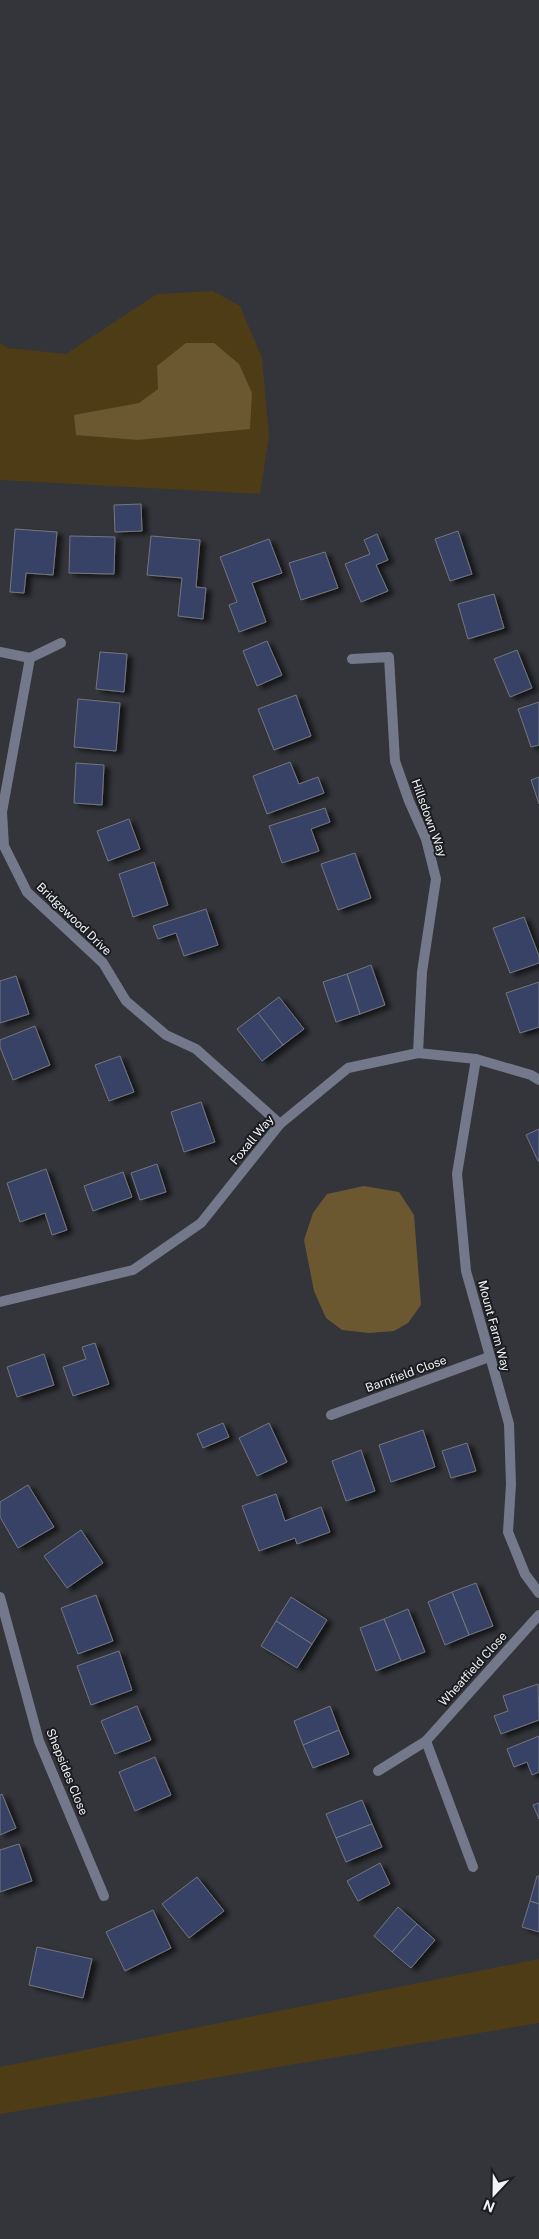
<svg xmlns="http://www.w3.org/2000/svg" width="539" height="2239" font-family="'Public Sans',sans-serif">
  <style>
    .green { fill: #4e3c17 }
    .water { fill: #6b5730 }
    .building { fill: #374366; stroke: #74767d; filter: url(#shadow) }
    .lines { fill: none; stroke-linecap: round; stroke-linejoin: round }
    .street { stroke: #73798b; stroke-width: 10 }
    .labels { text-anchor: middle; stroke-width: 4; stroke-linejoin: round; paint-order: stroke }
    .street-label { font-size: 12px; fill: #f1f2f6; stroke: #1b1c1f }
  </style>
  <defs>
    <filter id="shadow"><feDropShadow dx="5.5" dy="3" stdDeviation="2.5" flood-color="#0009"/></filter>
  </defs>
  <rect width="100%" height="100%" fill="#33353a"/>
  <g class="green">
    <polygon points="213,291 240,306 262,358 269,436 260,494 0,480 0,343 8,348 66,354 157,294"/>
    <polygon points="539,1959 539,2023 0,2114 0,2067"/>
  </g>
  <g class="water">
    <polygon points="186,343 214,343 239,364 252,393 250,429 138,440 76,435 74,415 139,403 158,389 157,366"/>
    <polygon points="364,1186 399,1192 414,1215 421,1305 408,1323 394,1331 369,1333 342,1330 326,1318 314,1291 304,1240 313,1213 327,1194"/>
  </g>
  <g class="building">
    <polygon points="141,504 142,531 115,532 114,505"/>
    <polygon points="15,529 57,532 53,575 26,573 24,593 10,592"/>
    <polygon points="458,531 472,574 450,581 435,539"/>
    <polygon points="377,534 388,560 376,565 388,591 361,602 345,564 370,554 364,540"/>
    <polygon points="70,536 115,537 114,574 69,573"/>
    <polygon points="151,536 200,540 196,587 206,588 203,619 178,616 182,578 147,575"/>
    <polygon points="269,539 282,573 252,583 266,622 239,632 229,605 237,602 220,557"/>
    <polygon points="325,552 338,588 301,600 289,563"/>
    <polygon points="494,594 504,628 468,639 458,604"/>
    <polygon points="267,641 282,675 257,686 243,651"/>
    <polygon points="517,650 532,688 510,697 494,659"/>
    <polygon points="100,652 127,654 124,692 96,689"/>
    <polygon points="296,695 311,736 274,750 258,709"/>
    <polygon points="78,699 120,703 116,751 74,747"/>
    <polygon points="539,702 539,745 531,747 518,709"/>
    <polygon points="290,762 299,784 318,777 324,793 267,814 253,776"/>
    <polygon points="76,763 104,765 102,805 74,803"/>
    <polygon points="539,777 539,804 531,780"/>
    <polygon points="325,808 330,822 311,829 319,851 282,863 269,826"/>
    <polygon points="129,819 140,849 108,861 97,831"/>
    <polygon points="355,853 371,898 338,910 321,864"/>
    <polygon points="154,862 168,905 133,917 119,874"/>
    <polygon points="206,909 218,945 184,956 176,933 158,939 153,926"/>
    <polygon points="524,917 539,956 539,963 510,973 493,928"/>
    <polygon points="371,965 385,1005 360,1014 347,974"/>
    <polygon points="347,974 360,1014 336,1022 323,982"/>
    <polygon points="16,976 29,1014 0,1023 0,981"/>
    <polygon points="539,982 539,1027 520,1033 506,993"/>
    <polygon points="279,997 304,1029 283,1045 258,1013"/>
    <polygon points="258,1013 283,1045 262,1061 237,1029"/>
    <polygon points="35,1026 50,1065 13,1080 0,1047 0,1040"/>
    <polygon points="120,1056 134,1092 109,1101 95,1065"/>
    <polygon points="201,1102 215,1142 184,1152 171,1112"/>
    <polygon points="539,1129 539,1161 538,1161 526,1135"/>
    <polygon points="157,1164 166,1192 140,1200 131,1173"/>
    <polygon points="46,1169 67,1230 52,1235 45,1213 20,1222 7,1183"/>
    <polygon points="123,1172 132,1197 93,1211 84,1186"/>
    <polygon points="95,1343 109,1384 73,1396 63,1367 86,1359 82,1347"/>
    <polygon points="44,1354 54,1385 17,1397 7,1367"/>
    <polygon points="223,1423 229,1437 203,1448 197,1434"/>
    <polygon points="269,1423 287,1462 257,1476 239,1438"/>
    <polygon points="423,1430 435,1467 391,1482 379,1445"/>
    <polygon points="467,1443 476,1471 451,1478 442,1451"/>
    <polygon points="361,1450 375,1491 346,1501 332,1461"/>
    <polygon points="28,1485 54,1527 18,1548 0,1517 0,1502"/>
    <polygon points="276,1494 285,1521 321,1507 330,1532 297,1544 295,1538 259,1551 242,1506"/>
    <polygon points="81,1530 103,1563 67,1588 44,1556"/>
    <polygon points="476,1583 493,1626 469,1635 452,1592"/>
    <polygon points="452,1592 469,1635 445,1645 428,1602"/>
    <polygon points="96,1595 113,1641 78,1654 61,1608"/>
    <polygon points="291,1597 327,1620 312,1644 276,1621"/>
    <polygon points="408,1609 425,1652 401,1661 384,1619"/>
    <polygon points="384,1619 401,1661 376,1671 360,1628"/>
    <polygon points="276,1621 312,1644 297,1668 261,1646"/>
    <polygon points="119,1651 132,1690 91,1705 77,1666"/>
    <polygon points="538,1684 539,1720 501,1734 494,1716 508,1711 503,1696"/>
    <polygon points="137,1706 151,1740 115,1754 101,1721"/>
    <polygon points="330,1706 339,1730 303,1745 294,1721"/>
    <polygon points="339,1730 349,1754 313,1768 303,1745"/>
    <polygon points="539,1736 539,1772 532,1775 527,1762 514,1767 507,1749"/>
    <polygon points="155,1757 171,1795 135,1811 119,1772"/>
    <polygon points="2,1794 16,1828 0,1835 0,1795"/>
    <polygon points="362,1800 372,1824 336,1838 326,1814"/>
    <polygon points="539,1803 539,1819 533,1805"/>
    <polygon points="372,1824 382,1847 346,1862 336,1838"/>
    <polygon points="19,1844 32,1881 0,1892 0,1850"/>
    <polygon points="380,1863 390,1884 358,1901 347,1881"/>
    <polygon points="537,1876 539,1876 539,1904 530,1901"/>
    <polygon points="197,1877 224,1911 189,1938 162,1904"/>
    <polygon points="530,1901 539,1904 539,1932 522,1927"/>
    <polygon points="398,1907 417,1924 392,1952 374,1936"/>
    <polygon points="153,1910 171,1948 125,1971 106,1932"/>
    <polygon points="417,1924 435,1940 411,1968 392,1952"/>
    <polygon points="37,1947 92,1959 83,1998 29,1985"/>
  </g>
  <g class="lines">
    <g class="street">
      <polyline points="61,643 30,658 2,812 4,846 27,892 103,963 126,1001 166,1035 196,1049 280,1124"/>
      <polyline points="0,652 30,658"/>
      <polyline points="352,659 389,657 395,761 409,801 426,839 436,879 422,972 418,1053"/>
      <polyline points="476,1059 457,1174 466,1271 509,1424 511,1484 508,1532 525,1574 539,1593"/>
      <polyline points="0,1302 133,1270 201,1223 280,1124 348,1068 418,1053 476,1059 531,1075 539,1080"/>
      <polyline points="331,1415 489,1357"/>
      <polyline points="0,1597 39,1741 104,1896"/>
      <polyline points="426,1741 473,1867"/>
      <polyline points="378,1771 426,1741 539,1615"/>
    </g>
  </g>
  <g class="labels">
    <g class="street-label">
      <text transform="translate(429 818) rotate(70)" y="4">Hillsdown Way</text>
      <text transform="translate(74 919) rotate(44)" y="4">Bridgewood Drive</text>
      <text transform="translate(252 1140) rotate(-50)" y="4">Foxall Way</text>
      <text transform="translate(494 1326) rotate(75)" y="4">Mount Farm Way</text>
      <text transform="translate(406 1374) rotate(-20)" y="4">Barnfield Close</text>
      <text transform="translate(473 1669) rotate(-48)" y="4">Wheatfield Close</text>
      <text transform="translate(67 1772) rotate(68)" y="4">Shepsides Close</text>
    </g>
  </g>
  <g transform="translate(494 2194) rotate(202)" stroke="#1b1c1f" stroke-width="4" paint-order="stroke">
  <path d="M0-4L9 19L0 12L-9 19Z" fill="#f1f2f6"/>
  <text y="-8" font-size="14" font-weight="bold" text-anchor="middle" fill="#f1f2f6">N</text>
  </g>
</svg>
